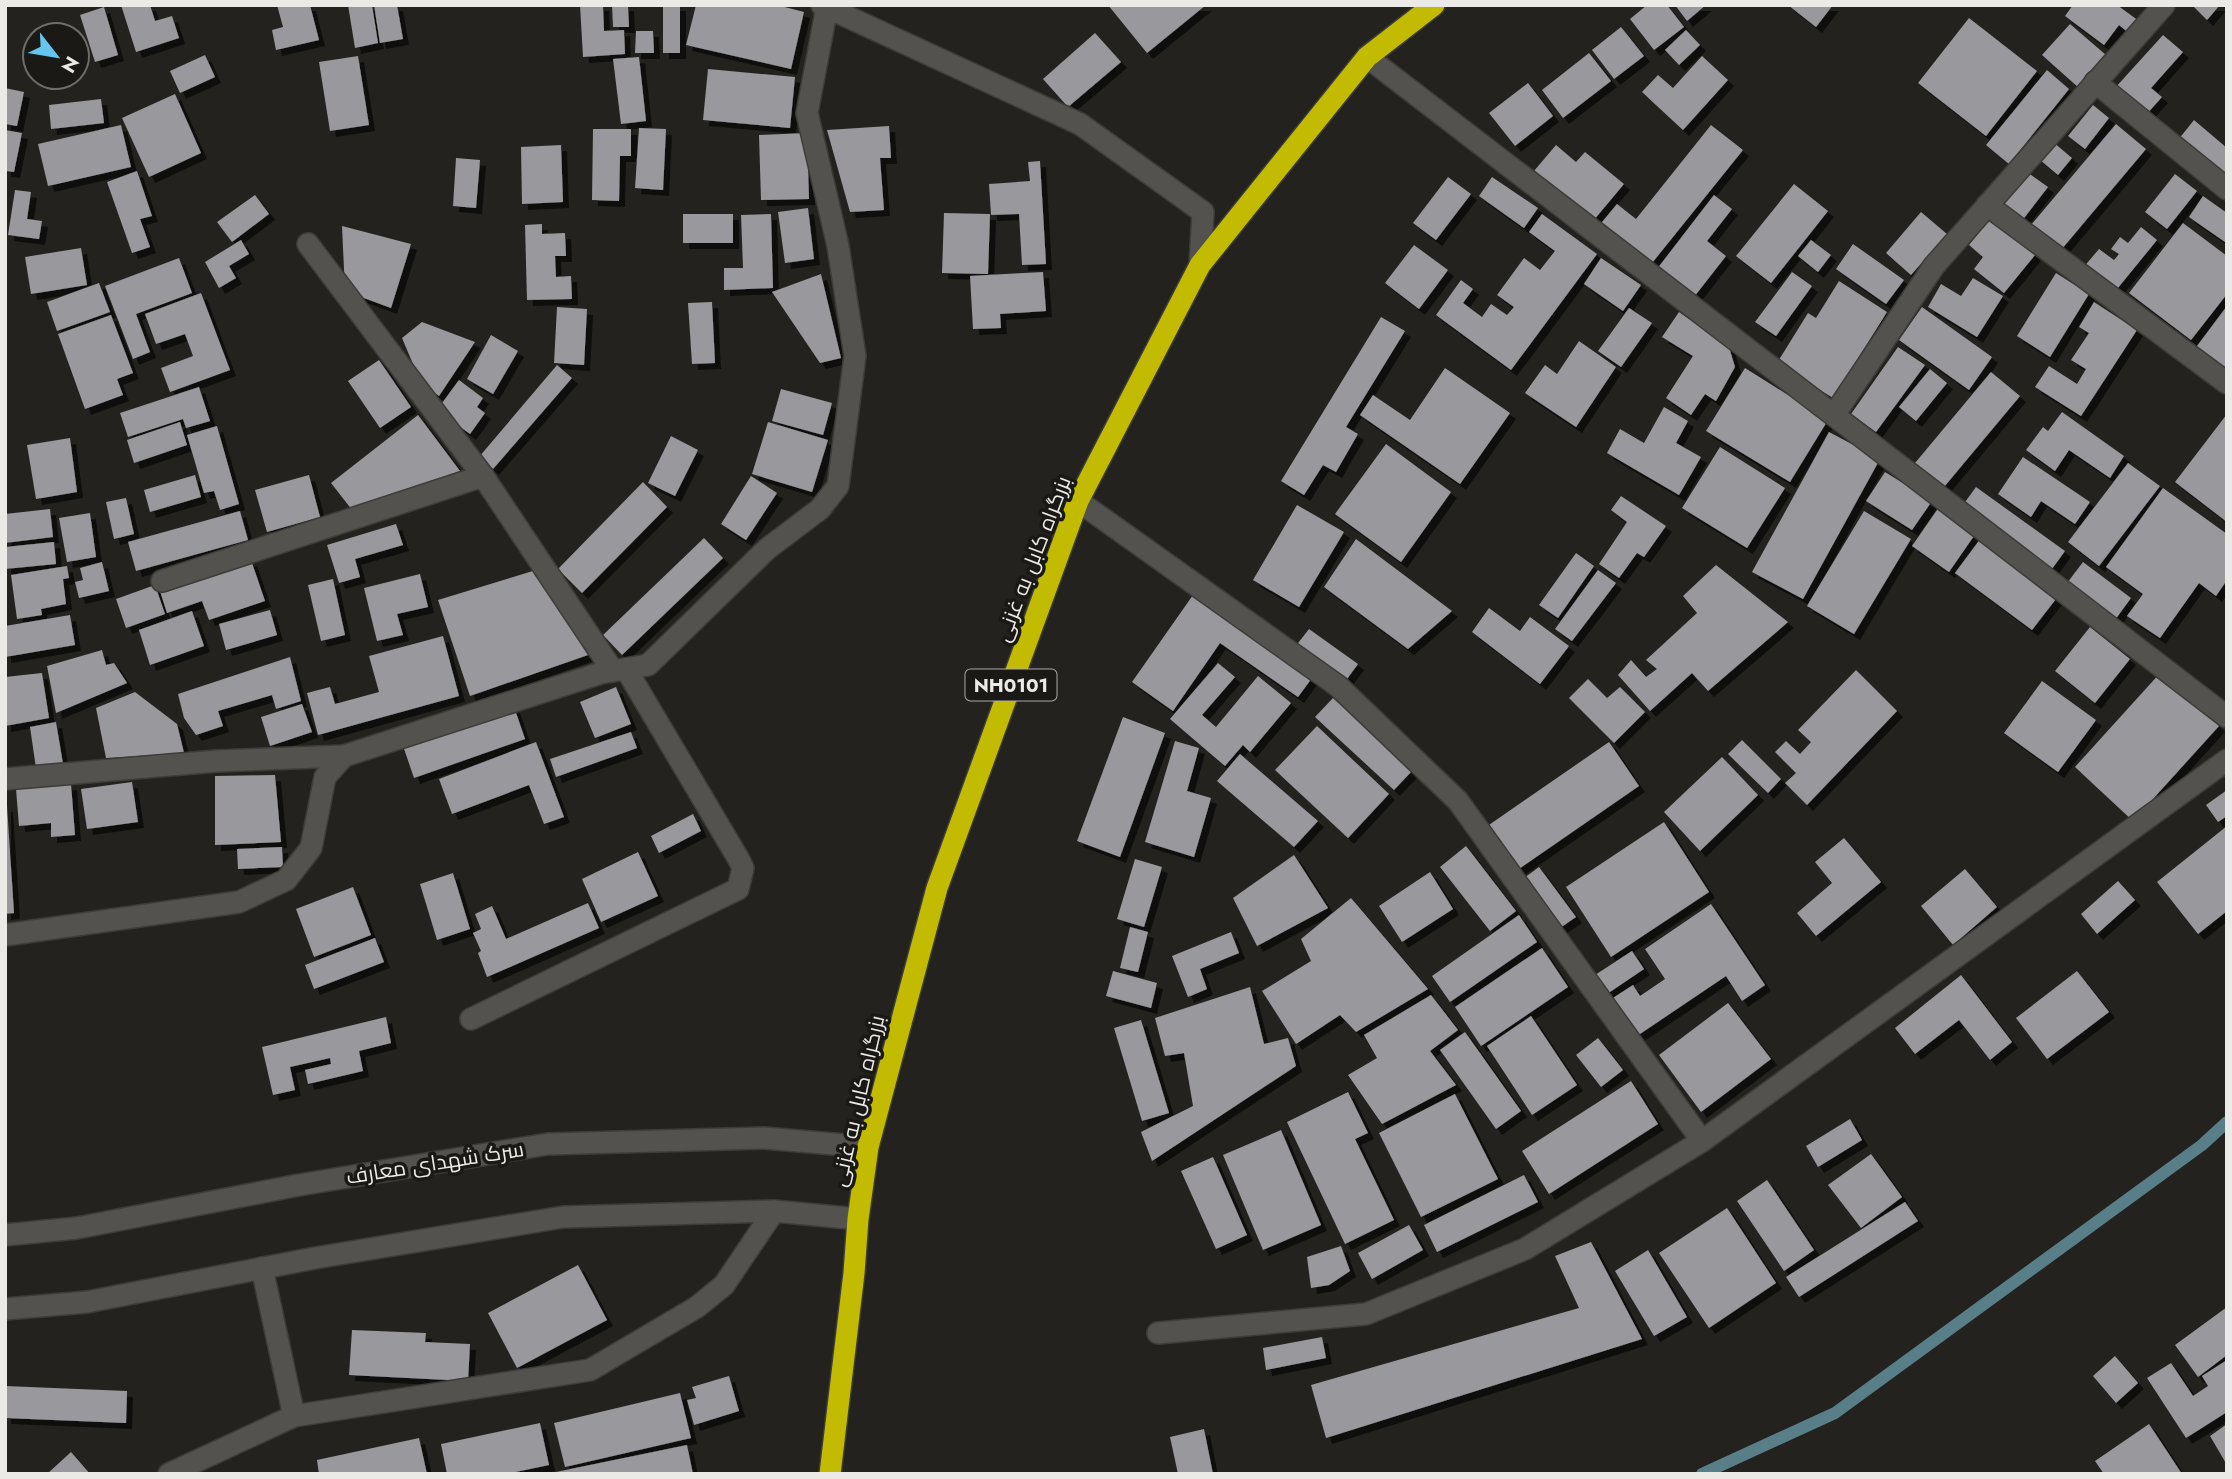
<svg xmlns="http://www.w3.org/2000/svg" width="2232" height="1479" font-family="Jost,Cairo,sans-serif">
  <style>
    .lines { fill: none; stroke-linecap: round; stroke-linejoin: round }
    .stream { stroke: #587e88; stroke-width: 12 }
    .building { fill: #98989d; filter: url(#shadow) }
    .street-casing { stroke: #3e3c39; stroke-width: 24 }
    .secondary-casing { stroke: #3e3c39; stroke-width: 24 }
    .highway-casing { stroke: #3e3c39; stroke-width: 24 }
    .street { stroke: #54524e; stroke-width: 21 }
    .secondary { stroke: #54524e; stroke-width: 21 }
    .highway { stroke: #c2bb02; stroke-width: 21 }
    .labels { text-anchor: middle; stroke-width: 7; stroke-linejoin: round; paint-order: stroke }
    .shield { fill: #1a1915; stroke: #acaba8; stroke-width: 2 }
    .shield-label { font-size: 19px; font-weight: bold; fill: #ebeae7 }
    .street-label { font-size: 21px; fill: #ebeae7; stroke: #1a1915 }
  </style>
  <defs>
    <filter id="shadow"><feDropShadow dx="6" dy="6" stdDeviation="0" flood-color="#0009"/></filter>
  </defs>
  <rect width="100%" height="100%" fill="#23221e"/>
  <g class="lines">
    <polyline class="stream" points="1702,1474 1835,1413 2202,1145 2227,1122"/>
  </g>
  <g class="building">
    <polygon points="121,5 150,5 155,21 172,16 179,38 136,52"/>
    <polygon points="277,5 310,5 319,40 276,50 272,30 283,27"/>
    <polygon points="348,5 372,5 378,43 355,48"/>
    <polygon points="374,5 397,5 403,39 380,43"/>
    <polygon points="580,5 603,5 604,31 624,30 625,54 583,57"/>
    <polygon points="612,5 628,5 629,27 613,27"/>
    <rect x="663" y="5" width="17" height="48"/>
    <polygon points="696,5 777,5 804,12 791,69 686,45"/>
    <polygon points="1108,5 1206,5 1147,53"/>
    <polygon points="1647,5 1667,5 1684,27 1654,50 1630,19"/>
    <polygon points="1675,5 1706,5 1687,21"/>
    <polygon points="1788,5 1833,5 1816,27"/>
    <polygon points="2073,5 2117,5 2139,21 2130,34 2119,25 2104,45 2065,16"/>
    <polygon points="2192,5 2220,5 2207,20"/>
    <polygon points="104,7 118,55 95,62 80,15"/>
    <polygon points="1969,18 2037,71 1986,136 1918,83"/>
    <polygon points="2070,24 2106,55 2078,87 2042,55"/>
    <polygon points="1621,27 1644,56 1614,79 1592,50"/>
    <polygon points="1686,30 1700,45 1679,65 1665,50"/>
    <polygon points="636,31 653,31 654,53 635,53"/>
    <polygon points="1095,33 1121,62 1068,107 1043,79"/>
    <polygon points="2163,35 2183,52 2151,88 2162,97 2145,116 2115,88"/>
    <polygon points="1589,53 1611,81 1563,118 1542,90"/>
    <polygon points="205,55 215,77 180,93 170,71"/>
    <polygon points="358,56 369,125 330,131 319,62"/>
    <polygon points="1702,56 1728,80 1683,130 1642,92 1658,75 1673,88"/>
    <polygon points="639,57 646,121 621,124 613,59"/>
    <polygon points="708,69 795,77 790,128 703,120"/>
    <polygon points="2047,70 2069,89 2009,164 1986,145"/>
    <polygon points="1528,83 1553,116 1515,146 1489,113"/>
    <polygon points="5,88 24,92 17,126 5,124"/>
    <polygon points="175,94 201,153 149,177 122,118"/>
    <polygon points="101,99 104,123 51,129 49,105"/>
    <polygon points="2093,105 2109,118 2085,149 2068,136"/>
    <polygon points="2194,120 2227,148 2227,181 2178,140"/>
    <polygon points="2116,124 2146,149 2061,250 2031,225"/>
    <polygon points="121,125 131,167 48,186 38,144"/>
    <polygon points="1711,125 1743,150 1648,268 1598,227 1617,204 1636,219"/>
    <polygon points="889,126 891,158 880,158 884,210 850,212 827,130"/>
    <polygon points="639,128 666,129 663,190 635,188"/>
    <polygon points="593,129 631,129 631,156 620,156 619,201 592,200"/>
    <polygon points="5,130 22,133 14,172 5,171"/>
    <polygon points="807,133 809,199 761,200 759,135"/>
    <polygon points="2053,142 2072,158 2058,175 2039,159"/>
    <polygon points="561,145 563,202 522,204 521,147"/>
    <polygon points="1556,145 1576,162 1585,152 1624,184 1593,221 1534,171"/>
    <polygon points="456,158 480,160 476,208 453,206"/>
    <polygon points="1040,161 1046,264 1022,265 1019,214 991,215 989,184 1030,181 1028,162"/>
    <polygon points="137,171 152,216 140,219 150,247 132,253 107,182"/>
    <polygon points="2027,172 2048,187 2021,222 2002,207"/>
    <polygon points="2175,174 2197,191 2167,229 2145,212"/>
    <polygon points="1448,177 1471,194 1436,240 1413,223"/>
    <polygon points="1492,177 1538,208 1524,228 1479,196"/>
    <polygon points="1794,184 1828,211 1771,283 1736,256"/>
    <polygon points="15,190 31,192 27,219 42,221 39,239 8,235"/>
    <polygon points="255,195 269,214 232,242 217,222"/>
    <polygon points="1714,195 1732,209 1707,241 1726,256 1694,297 1657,269"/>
    <polygon points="2203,196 2227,213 2227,239 2225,242 2189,217"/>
    <polygon points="808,208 814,259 785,263 778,212"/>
    <polygon points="1921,212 1947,234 1911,275 1886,253"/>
    <polygon points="944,213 990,214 988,274 942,273"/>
    <rect x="683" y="214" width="50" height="29"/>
    <polygon points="771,214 773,288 724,290 724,268 743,268 741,215"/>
    <polygon points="1542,214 1597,254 1511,370 1436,315 1461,280 1473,289 1463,303 1482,317 1491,304 1507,315 1514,307 1497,295 1524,258 1540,270 1555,251 1529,232"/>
    <polygon points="1990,219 2035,255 2004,293 1974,269 1983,257 1969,245"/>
    <polygon points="2183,223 2227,256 2227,294 2191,340 2129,293"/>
    <polygon points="542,224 542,234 565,233 566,256 555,256 556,277 571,276 572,299 527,300 525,225"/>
    <polygon points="342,226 411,244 391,308 345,291"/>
    <polygon points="2141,227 2157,240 2113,294 2082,269 2099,249 2114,260 2119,254 2111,249 2120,237 2128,243"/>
    <polygon points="241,240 249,254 229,266 236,278 219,288 205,262"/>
    <polygon points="1811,240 1831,255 1818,272 1798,256"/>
    <polygon points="1853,244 1904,280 1886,304 1836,269"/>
    <polygon points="1414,245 1448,270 1419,309 1385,283"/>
    <polygon points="81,248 87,285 31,294 25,257"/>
    <polygon points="179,258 192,293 136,314 150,352 133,359 105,286"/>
    <polygon points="1601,258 1641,285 1623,311 1584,284"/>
    <polygon points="1043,272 1046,311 1000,314 1001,328 973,329 970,276"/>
    <polygon points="1792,272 1812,286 1776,336 1755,322"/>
    <polygon points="2056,273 2089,294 2050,357 2017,336"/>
    <polygon points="821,274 841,358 820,363 772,292"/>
    <polygon points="1973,278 2003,296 1977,337 1928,307 1941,284 1961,296"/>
    <polygon points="1839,281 1887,312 1833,398 1777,363 1808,313 1816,318"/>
    <polygon points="99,283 110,312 57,331 47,302"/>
    <polygon points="201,293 230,370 170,392 161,368 193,356 185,334 156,344 145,314"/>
    <polygon points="712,302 715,363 692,364 688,303"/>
    <polygon points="2094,302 2137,330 2081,416 2035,387 2049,366 2077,384 2086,369 2071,360 2089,333 2079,327"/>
    <polygon points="2227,306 2227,376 2194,350"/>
    <polygon points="557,307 587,309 584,365 554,363"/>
    <polygon points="1922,307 1992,357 1969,390 1899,340"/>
    <polygon points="1629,308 1652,323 1621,367 1598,351"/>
    <polygon points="1679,312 1729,347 1735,367 1716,401 1705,394 1691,415 1666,398 1693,356 1662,337"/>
    <polygon points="111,315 133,373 117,379 123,395 85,409 58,334"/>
    <polygon points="1381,317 1405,331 1346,427 1358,434 1336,472 1323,465 1304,495 1281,481"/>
    <polygon points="422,322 475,342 439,396 421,383 402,338"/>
    <polygon points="491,335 518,351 493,394 467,379"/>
    <polygon points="1579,341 1616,367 1576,427 1525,393 1545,365 1557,374"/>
    <polygon points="1898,347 1925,365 1876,432 1851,414"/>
    <polygon points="379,360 411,407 380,428 348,381"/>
    <polygon points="557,365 572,378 493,469 479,457"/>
    <polygon points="1445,368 1510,413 1460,484 1360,415 1373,395 1410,420"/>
    <polygon points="1745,368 1828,420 1790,482 1706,431"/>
    <polygon points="1930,369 1947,383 1916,421 1899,407"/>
    <polygon points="1991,372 2020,396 1944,487 1915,463"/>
    <polygon points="459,380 483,398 477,407 485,413 470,434 437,410"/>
    <polygon points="199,387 210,421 186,428 183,419 128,437 120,413"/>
    <polygon points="781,389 832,403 823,435 772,421"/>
    <polygon points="1664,407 1688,421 1676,443 1701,457 1679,495 1607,453 1620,429 1644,443"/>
    <polygon points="2062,412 2124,456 2110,478 2069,450 2055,471 2026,450 2043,427 2048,431"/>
    <polygon points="2227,414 2227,522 2175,482"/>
    <polygon points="418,415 460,471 356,515 331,483"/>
    <polygon points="180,422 187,445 134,463 127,440"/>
    <polygon points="768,422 828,440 812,492 752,474"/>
    <polygon points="217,426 239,504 220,510 214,491 204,493 187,435"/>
    <polygon points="1829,432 1880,459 1803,599 1752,572"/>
    <polygon points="671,436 698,450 675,496 648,483"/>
    <polygon points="70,438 77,492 36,499 27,445"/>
    <polygon points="1386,444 1451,492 1401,562 1335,514"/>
    <polygon points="1720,447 1785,488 1747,548 1682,508"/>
    <polygon points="2023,457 2090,502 2075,524 2041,501 2031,517 1998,494"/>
    <polygon points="2128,463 2160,486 2099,566 2068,542"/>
    <polygon points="1885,472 1932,501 1912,530 1866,501"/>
    <polygon points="195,475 201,497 150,512 144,490"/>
    <polygon points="309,475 320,517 267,532 255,490"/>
    <polygon points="751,476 777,493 746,540 721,524"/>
    <polygon points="643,482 667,507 582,593 558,569"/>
    <polygon points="1976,487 2065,551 2049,573 1960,509"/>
    <polygon points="2163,488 2227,534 2227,580 2216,596 2199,583 2160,638 2127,616 2143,594 2106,567"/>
    <polygon points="1621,496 1666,526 1644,557 1637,553 1619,578 1599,564 1627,522 1611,510"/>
    <polygon points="126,498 134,534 114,539 106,502"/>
    <polygon points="1297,505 1344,532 1299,607 1253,580"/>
    <polygon points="1939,507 1976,533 1949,572 1912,546"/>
    <polygon points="50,509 53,537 5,543 5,514"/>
    <polygon points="240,511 248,540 136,571 128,542"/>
    <polygon points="1864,511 1911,539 1854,634 1807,606"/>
    <polygon points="90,513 96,557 67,562 59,518"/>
    <polygon points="396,524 403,545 355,559 360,577 339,583 327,545"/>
    <polygon points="704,538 723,558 622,655 603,635"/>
    <polygon points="1981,538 2059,595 2032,630 1955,573"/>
    <polygon points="1356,539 1452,611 1408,649 1324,587"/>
    <polygon points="54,542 56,564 5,569 5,547"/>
    <polygon points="1576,553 1594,566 1558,618 1539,605"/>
    <polygon points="251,560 265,601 209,620 202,601 167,613 160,591"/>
    <polygon points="102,562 109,591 79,598 75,582 83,580 80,568"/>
    <polygon points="2083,562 2131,598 2112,624 2064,587"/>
    <polygon points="1716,565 1788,622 1708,691 1692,673 1650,711 1618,675 1631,660 1646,677 1657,669 1646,660 1697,613 1683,596"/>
    <polygon points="67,566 69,578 63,579 66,604 41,609 42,615 17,619 11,575"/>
    <polygon points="536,570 588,655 470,696 438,600"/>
    <polygon points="1598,570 1616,583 1572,641 1555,629"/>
    <polygon points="420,574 428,607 397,614 403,635 377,641 364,588"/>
    <polygon points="333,579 345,635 321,641 308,585"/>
    <polygon points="155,585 165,614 126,628 116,599"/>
    <polygon points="1193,595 1312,678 1298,697 1220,643 1173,711 1132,682"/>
    <polygon points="1489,608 1520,631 1530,617 1569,646 1540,684 1472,632"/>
    <polygon points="270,610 277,635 226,650 219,624"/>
    <polygon points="192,611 204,646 150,665 139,630"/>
    <polygon points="70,615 75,645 5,657 5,626"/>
    <polygon points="2090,627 2130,659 2095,703 2055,671"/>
    <polygon points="1309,629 1358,664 1344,683 1295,647"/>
    <polygon points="443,636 459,696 318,735 307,693 330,687 335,704 379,692 369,656"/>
    <polygon points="102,650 106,665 114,663 127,683 56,713 47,666"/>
    <polygon points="290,657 301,701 276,709 272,695 218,711 223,726 196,735 184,718 178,694"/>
    <polygon points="1218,663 1235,677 1202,715 1216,727 1258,676 1291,703 1250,752 1243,745 1225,766 1170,719"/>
    <polygon points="1856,670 1897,711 1807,805 1785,783 1796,773 1775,752 1786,741 1800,754 1811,742 1798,730"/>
    <polygon points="2161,672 2219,726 2133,821 2075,767"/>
    <polygon points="42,673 49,718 5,726 5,677"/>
    <polygon points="1588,679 1607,698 1620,687 1645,712 1614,743 1569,698"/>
    <polygon points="2042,681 2096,720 2058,772 2004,733"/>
    <polygon points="616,687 631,724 595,738 580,702"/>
    <polygon points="135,692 177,724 184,753 106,758 96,708"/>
    <polygon points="1333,698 1412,771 1394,790 1315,717"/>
    <polygon points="302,704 312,732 270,746 261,717"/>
    <polygon points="514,707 525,739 414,778 403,746"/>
    <polygon points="1123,717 1165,733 1120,857 1077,841"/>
    <polygon points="56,722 63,764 36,768 30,727"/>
    <polygon points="1317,726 1389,794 1348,838 1275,770"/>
    <polygon points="631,732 637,748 556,777 550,759"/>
    <polygon points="1742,740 1781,779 1768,793 1728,754"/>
    <polygon points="1175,741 1199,748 1187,791 1211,798 1194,857 1145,842"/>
    <polygon points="536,742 564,817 544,824 529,785 452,814 439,779"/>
    <polygon points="1609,742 1639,786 1516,871 1486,827"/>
    <polygon points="1240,754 1318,821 1294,847 1217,781"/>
    <polygon points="1722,757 1758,795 1700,851 1664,812"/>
    <polygon points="275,775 281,842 215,845 215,776"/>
    <polygon points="132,782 138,822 87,829 81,789"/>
    <polygon points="71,784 75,835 51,837 51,823 19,826 16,789"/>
    <polygon points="2227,790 2227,816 2218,822 2206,805"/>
    <polygon points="5,806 7,806 14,913 5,914"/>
    <polygon points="693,814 701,831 659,853 651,836"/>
    <polygon points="1664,822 1709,892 1611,957 1566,887"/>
    <polygon points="2227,826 2227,911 2198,934 2157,882"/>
    <polygon points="1844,838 1881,882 1816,936 1797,913 1832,883 1815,862"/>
    <polygon points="1466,846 1516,911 1490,931 1440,867"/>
    <polygon points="282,847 283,867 238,869 237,849"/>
    <polygon points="638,852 658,896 601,922 582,879"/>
    <polygon points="1294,855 1328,908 1257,946 1233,898"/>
    <polygon points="1135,859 1162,867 1144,927 1117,919"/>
    <polygon points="1539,867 1576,917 1560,928 1524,878"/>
    <polygon points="1965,869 1997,907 1953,945 1921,906"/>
    <polygon points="1430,872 1453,909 1402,942 1379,906"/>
    <polygon points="453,873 470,929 437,940 420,884"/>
    <polygon points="2118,881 2135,900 2097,934 2081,914"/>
    <polygon points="353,887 371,935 314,957 296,909"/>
    <polygon points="1351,898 1428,989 1356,1032 1340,1015 1296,1044 1262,991 1311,961 1301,939"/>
    <polygon points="588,903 599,928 487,977 478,953 481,951 473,933 481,929 475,914 492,906 506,939"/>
    <polygon points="1711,904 1765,985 1742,1001 1726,976 1637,1036 1613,998 1633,985 1640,996 1665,979 1645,949"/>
    <polygon points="1519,915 1537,942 1450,1002 1432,976"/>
    <polygon points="1130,927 1148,932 1138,972 1120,968"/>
    <polygon points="1231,932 1239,953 1200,969 1207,989 1188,997 1172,956"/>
    <polygon points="375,938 384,962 314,989 305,965"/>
    <polygon points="1542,948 1568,987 1481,1046 1455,1007"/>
    <polygon points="1632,951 1644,969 1607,994 1595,975"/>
    <polygon points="1113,971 1157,983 1151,1008 1106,996"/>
    <polygon points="2077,971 2109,1012 2047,1059 2016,1018"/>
    <polygon points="1961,975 2012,1042 1990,1060 1959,1020 1915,1054 1895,1028"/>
    <polygon points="1250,987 1264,1044 1288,1038 1296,1066 1152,1161 1141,1132 1193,1106 1184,1053 1165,1056 1155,1018"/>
    <polygon points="1431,995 1458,1030 1430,1051 1456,1085 1382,1124 1348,1075 1377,1058 1364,1035"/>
    <polygon points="1728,1003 1771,1059 1701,1112 1659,1055"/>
    <polygon points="1531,1016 1577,1085 1532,1115 1487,1046"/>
    <polygon points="386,1017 391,1043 359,1051 363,1071 308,1084 305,1070 331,1064 330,1058 290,1067 295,1090 273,1095 262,1047"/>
    <polygon points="1141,1020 1169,1113 1142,1121 1114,1028"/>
    <polygon points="1465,1032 1521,1111 1496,1129 1440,1050"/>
    <polygon points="1598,1038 1623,1070 1601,1087 1576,1055"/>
    <polygon points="1631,1081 1658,1124 1549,1194 1522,1151"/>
    <polygon points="1348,1092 1368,1133 1355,1139 1394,1220 1345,1244 1287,1122"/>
    <polygon points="1455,1094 1498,1179 1421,1217 1379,1133"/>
    <polygon points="1850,1119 1862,1140 1818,1167 1806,1146"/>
    <polygon points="1281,1130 1321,1225 1263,1250 1223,1155"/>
    <polygon points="1871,1154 1902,1197 1861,1228 1828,1185"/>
    <polygon points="1213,1157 1247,1235 1216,1249 1181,1171"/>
    <polygon points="1524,1175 1538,1202 1437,1252 1424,1225"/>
    <polygon points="1767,1180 1814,1250 1784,1271 1737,1201"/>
    <polygon points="1905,1202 1918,1221 1799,1297 1786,1277"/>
    <polygon points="1727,1208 1776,1283 1709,1328 1659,1253"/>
    <polygon points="1409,1225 1423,1250 1372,1279 1358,1253"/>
    <polygon points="1591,1242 1642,1339 1326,1438 1311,1385 1579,1308 1555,1256"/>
    <polygon points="1341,1246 1350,1271 1329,1285 1311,1288 1307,1257"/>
    <polygon points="1648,1250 1687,1317 1654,1336 1615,1271"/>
    <polygon points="578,1265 607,1320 517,1368 488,1313"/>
    <polygon points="2227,1307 2227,1355 2198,1377 2175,1345"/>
    <polygon points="352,1330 426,1333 425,1342 470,1344 468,1381 349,1375"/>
    <polygon points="1322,1337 1326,1358 1266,1370 1263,1348"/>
    <polygon points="2115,1356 2138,1383 2116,1403 2093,1376"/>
    <polygon points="2227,1360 2227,1412 2186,1438 2147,1378 2171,1363 2193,1396 2208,1386 2202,1376"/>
    <polygon points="729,1376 739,1411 694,1425 687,1400 696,1398 692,1387"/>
    <polygon points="5,1386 127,1391 126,1423 5,1418"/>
    <polygon points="680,1393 691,1438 565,1467 554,1423"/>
    <polygon points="540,1423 549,1465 506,1474 447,1474 441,1444"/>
    <polygon points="2149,1424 2182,1474 2104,1474 2095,1461"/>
    <polygon points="2227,1424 2227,1465 2210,1436"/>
    <polygon points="1204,1429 1213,1474 1178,1474 1170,1437"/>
    <polygon points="419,1438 427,1474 319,1474 317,1460"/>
    <polygon points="687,1445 693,1474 551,1474 551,1473"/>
    <polygon points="71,1452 90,1474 47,1474"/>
  </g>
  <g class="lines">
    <g class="street-casing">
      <g id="street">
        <polyline points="822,5 1080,124 1203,212 1200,265"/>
        <polyline points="1367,57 2227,717"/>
        <polyline points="2095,82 2227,189"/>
        <polyline points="1987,205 2227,383"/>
        <polyline points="308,244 483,476 613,671"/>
        <polyline points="1834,415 1934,266 2164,5"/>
        <polyline points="1078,501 1338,686 1458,801 1702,1141"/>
        <polyline points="162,581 483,476"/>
        <polyline points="5,779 217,761 344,756"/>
        <polyline points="5,935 239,902 286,880 311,848 325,777 344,756 601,673 648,665 767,549 820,509 838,486 855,356 838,246 807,113 827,7"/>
        <polyline points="471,1019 738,889 743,868 738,858 626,669"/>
        <polyline points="262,1268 294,1416"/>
        <polyline points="1158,1333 1366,1314 1525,1249 1702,1141 2227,760"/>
        <polyline points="169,1474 294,1416 590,1370 697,1307 724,1285 774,1211"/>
      </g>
    </g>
    <g class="secondary-casing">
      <g id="secondary">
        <polyline points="5,1235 77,1228 299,1185 548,1144 764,1138 868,1147"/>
        <polyline points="5,1309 87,1302 315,1258 563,1217 774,1211 858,1219"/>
      </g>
    </g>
    <g class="highway-casing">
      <polyline id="highway" points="830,1474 854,1273 858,1219 868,1147 937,888 1078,501 1200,265 1367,57 1434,5"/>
    </g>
    <use href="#street" class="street"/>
    <use href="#secondary" class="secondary"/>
    <use href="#highway" class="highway"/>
  </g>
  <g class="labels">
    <rect class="shield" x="965.5" y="669.5" width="91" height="31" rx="5"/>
    <g class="shield-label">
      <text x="1011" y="692">NH0101</text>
    </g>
    <g class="street-label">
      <text transform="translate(1033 559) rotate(-69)" y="7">بزرگراه کابل به غزنی</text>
      <text transform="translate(858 1101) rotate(-77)" y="7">بزرگراه کابل به غزنی</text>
      <text transform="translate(435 1163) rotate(-9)" y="7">سرک شهدای معارف</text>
    </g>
  </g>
  <rect width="2232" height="1479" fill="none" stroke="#ebeae7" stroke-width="14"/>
  <g transform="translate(56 56) rotate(121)"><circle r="33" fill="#1a1915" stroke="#6e6d69" stroke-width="2"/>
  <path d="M0-5L12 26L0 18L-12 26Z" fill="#64c5ee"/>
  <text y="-10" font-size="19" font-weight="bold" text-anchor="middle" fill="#ebeae7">N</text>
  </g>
</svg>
